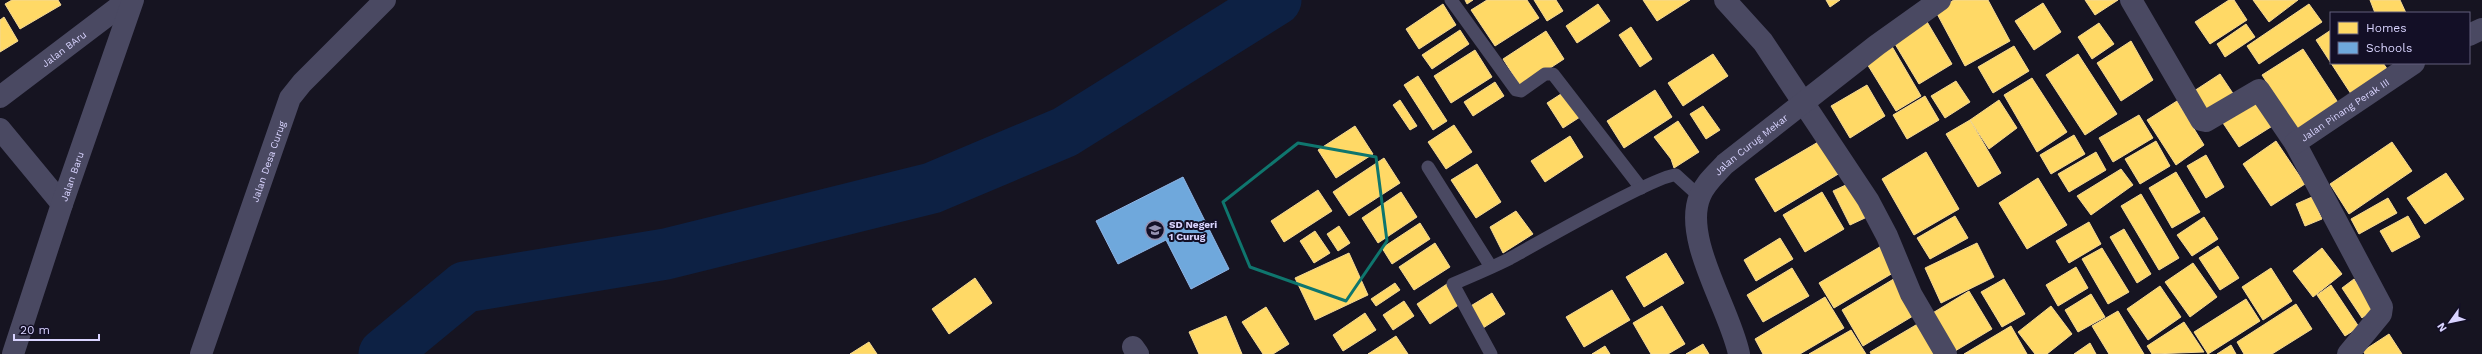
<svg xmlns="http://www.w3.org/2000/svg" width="2482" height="354" font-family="'Work Sans',sans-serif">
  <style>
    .homes { fill: #ffd966; stroke: #f4d894 }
    .schools { fill: #6fa8dc; stroke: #8fb5e6 }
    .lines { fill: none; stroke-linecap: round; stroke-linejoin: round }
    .river { stroke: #0d2144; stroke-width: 51 }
    .lane { stroke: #4a4962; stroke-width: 13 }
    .street { stroke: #4a4962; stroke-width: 22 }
    .marked { fill: none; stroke: #0f766e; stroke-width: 3; stroke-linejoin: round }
    .labels { text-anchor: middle; stroke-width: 4; stroke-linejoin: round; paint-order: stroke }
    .street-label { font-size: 10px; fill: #d9d4ff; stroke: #130f26 }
    .poi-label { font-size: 10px; font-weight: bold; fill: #d9d4ff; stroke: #130f26; text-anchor: start }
  </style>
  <rect width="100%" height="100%" fill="#161421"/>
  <g class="homes">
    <polygon points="12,0 58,0 61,5 20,29 5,4"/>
    <polygon points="1465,0 1473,0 1467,4"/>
    <polygon points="1487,0 1527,0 1539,18 1495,46 1471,10"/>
    <polygon points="1534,0 1556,0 1563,11 1547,21"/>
    <polygon points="1643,0 1690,0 1657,21"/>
    <polygon points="1826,0 1840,0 1830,7"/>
    <polygon points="1954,0 1988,0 2010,41 1965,66 1935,10"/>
    <polygon points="2085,0 2118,0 2095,15"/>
    <polygon points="2229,0 2234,0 2247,20 2210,44 2195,22"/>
    <polygon points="2253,0 2298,0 2269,22"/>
    <polygon points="2370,0 2400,0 2406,13 2375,13"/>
    <polygon points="2043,3 2061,32 2034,50 2015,21"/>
    <polygon points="1443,4 1456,25 1419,49 1406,29"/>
    <polygon points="1598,4 1610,21 1577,43 1566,26"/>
    <polygon points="2309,4 2322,22 2259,64 2247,46"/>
    <polygon points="4,17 18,41 0,52 0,20"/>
    <polygon points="1926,20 1952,64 1919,84 1892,39"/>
    <polygon points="2099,23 2114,44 2092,59 2078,37"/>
    <polygon points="2246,24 2255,37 2225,57 2217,44"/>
    <polygon points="1631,27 1652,59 1640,67 1619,35"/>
    <polygon points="1460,30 1469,44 1432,69 1422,55"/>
    <polygon points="2331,30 2331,63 2383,63 2390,73 2353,97 2316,40"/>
    <polygon points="1546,31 1564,59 1521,87 1503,59"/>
    <polygon points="2131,41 2153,80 2121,101 2097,63"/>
    <polygon points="1890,43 1921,96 1896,111 1864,59"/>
    <polygon points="2014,46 2029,71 1993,93 1978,67"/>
    <polygon points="2303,49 2339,104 2298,130 2262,75"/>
    <polygon points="1475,50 1492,77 1451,103 1434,76"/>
    <polygon points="1713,54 1728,76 1683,106 1668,83"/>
    <polygon points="2078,54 2117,114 2085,135 2046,75"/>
    <polygon points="2220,74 2236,98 2208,118 2191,93"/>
    <polygon points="1418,76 1447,121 1433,130 1404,85"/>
    <polygon points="2032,78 2067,132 2037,152 2004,95"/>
    <polygon points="1956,81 1970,102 1945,118 1931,96"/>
    <polygon points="1495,82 1504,96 1473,116 1464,102"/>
    <polygon points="1867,85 1885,116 1850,138 1831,106"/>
    <polygon points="1655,90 1672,117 1624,148 1607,121"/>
    <polygon points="1564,92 1580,117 1563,128 1547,103"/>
    <polygon points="1925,96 1939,120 1907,139 1893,115"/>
    <polygon points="2256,97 2274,125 2239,147 2221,120"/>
    <polygon points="1400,100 1417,126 1410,130 1393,105"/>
    <polygon points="1999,100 2017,128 1989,149 1970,120"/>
    <polygon points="2177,101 2204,145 2176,165 2147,120"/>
    <polygon points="1703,106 1720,130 1706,139 1690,114"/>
    <polygon points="2139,115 2153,138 2113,162 2099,138"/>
    <polygon points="1970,120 2001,173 1978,187 1946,134"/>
    <polygon points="1678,121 1699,152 1674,168 1671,159 1654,137"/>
    <polygon points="1454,125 1472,152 1446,169 1428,142"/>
    <polygon points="1355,126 1373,154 1336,178 1318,150"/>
    <polygon points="2074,135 2085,154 2051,174 2040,155"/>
    <polygon points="1570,136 1583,157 1545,182 1531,161"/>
    <polygon points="1825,138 1845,170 1775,212 1755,179"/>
    <polygon points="2156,141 2170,166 2140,184 2125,159"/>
    <polygon points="2276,141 2305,184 2271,206 2243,164"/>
    <polygon points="2392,142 2412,171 2349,214 2330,184"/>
    <polygon points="1926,152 1959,209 1914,235 1882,179"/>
    <polygon points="2096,152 2106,170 2069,192 2058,174"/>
    <polygon points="2206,155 2224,187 2206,198 2187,166"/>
    <polygon points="1384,158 1400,183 1349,216 1333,192"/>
    <polygon points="1477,164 1501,202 1476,218 1451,180"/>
    <polygon points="2121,169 2133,185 2091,215 2077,196"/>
    <polygon points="2176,172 2200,212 2172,228 2149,188"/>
    <polygon points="2446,173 2464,199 2425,224 2407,198"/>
    <polygon points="2038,178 2067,225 2027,249 1999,203"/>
    <polygon points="1850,183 1867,217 1850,225 1833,191"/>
    <polygon points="1318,190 1332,211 1284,242 1271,221"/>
    <polygon points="1401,192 1417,217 1378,243 1362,218"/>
    <polygon points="1822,192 1844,229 1805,252 1783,215"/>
    <polygon points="2141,194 2179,258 2159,270 2121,206"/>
    <polygon points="2312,197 2322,219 2305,226 2296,204"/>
    <polygon points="2388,198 2397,213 2359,234 2351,219"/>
    <polygon points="1516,211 1533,234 1503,253 1490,227"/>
    <polygon points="1955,216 1968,238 1930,259 1917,238"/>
    <polygon points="2408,216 2420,237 2392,252 2380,231"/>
    <polygon points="2204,217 2218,239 2192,256 2177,235"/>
    <polygon points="2089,222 2101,244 2069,263 2056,241"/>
    <polygon points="1420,223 1430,239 1392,264 1382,248"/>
    <polygon points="1339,226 1350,243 1338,251 1327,234"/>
    <polygon points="2124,229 2151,274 2137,283 2110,237"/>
    <polygon points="1315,231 1330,253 1314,263 1300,241"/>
    <polygon points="1780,238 1793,259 1756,281 1744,260"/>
    <polygon points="1435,243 1450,267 1414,290 1399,267"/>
    <polygon points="1977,243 1994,277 1941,303 1925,268"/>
    <polygon points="1883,245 1898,270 1834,308 1819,283"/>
    <polygon points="2218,246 2239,278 2220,290 2199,258"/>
    <polygon points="2102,248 2129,292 2108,304 2082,259"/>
    <polygon points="2322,248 2342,274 2313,297 2293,271"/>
    <polygon points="1349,253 1368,295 1315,320 1295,278"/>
    <polygon points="1666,253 1684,283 1644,307 1626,277"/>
    <polygon points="2193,263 2217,297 2190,317 2165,282"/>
    <polygon points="2076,267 2088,288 2058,306 2046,285"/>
    <polygon points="1792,268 1809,296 1763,322 1747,295"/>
    <polygon points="2271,268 2292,301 2263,320 2242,287"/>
    <polygon points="1897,277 1918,313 1863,346 1842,310"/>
    <polygon points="975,278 992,303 949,334 932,309"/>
    <polygon points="2004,279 2025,314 2002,327 1981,292"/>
    <polygon points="2354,279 2374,309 2362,318 2342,288"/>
    <polygon points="1395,283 1400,290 1376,306 1371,299"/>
    <polygon points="1447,284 1460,304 1430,324 1417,304"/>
    <polygon points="2331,285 2359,327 2345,336 2317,295"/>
    <polygon points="2160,286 2181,317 2148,340 2127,309"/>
    <polygon points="1612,290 1630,320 1584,347 1566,317"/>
    <polygon points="1969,291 1992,329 1950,354 1926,317"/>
    <polygon points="1492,293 1505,314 1483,328 1469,307"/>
    <polygon points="2091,294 2105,317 2078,332 2065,310"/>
    <polygon points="1825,297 1844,328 1800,354 1763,354 1755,339"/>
    <polygon points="2246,299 2260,321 2208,354 2194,332"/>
    <polygon points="1404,301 1414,316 1393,330 1383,315"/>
    <polygon points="2296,304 2312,329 2272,354 2244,354 2237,342"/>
    <polygon points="1662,306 1685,344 1668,354 1651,354 1633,323"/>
    <polygon points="2051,306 2072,334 2047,354 2035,354 2018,332"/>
    <polygon points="1266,307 1289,344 1273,354 1263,354 1242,322"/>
    <polygon points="2118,311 2144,354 2109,354 2092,326"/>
    <polygon points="1365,313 1376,330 1343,351 1333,335"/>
    <polygon points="1226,316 1242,354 1199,354 1189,332"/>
    <polygon points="1921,322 1940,354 1871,354 1870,352"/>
    <polygon points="2184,322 2204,352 2152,354 2147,346"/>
    <polygon points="2011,326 2027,354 1964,354"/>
    <polygon points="1851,330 1866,354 1809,354"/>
    <polygon points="2389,334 2402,354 2365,354 2363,351"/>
    <polygon points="1396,336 1408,354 1368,354"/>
    <polygon points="869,342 877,354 850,354"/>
    <polygon points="2090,343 2096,354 2074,354"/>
    <polygon points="1703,344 1709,354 1686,354"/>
    <polygon points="2231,345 2236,354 2217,354"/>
    <polygon points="1605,346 1610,354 1592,354"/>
  </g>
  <polygon class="schools" points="1183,177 1229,269 1191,289 1166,240 1118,264 1096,221"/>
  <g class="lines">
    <polyline class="river" points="384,354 465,287 666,254 932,188 1065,132 1276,0"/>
    <g class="lane">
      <polyline points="1451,0 1516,90 1521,91 1545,74 1553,74 1641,188"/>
      <polyline points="1428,167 1491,267"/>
      <path d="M1491,354L1453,284C1472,276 1491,268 1509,259C1534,245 1658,174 1676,175L1699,196"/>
    </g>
    <g class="street">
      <polyline points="1725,0 1763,42 1868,200 1887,236 1911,294 1946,354"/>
      <polyline points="2131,0 2201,120 2206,121 2259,90 2295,143 2382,307 2381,314 2348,354"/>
      <polyline points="2469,35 2482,29"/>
      <path id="s1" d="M0,97L128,0"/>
      <polyline points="0,129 62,204"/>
      <path id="s2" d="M2295,143L2414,63"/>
      <polyline points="1133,347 1138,354"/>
      <path id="s3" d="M13,354L62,204L133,0"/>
      <path id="s4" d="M201,354L290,98L302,83L385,0"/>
      <path id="s5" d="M1739,354C1730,309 1682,239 1700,196C1705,183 1716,174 1725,164L1877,45L1940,0"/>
    </g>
  </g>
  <path class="marked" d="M1298,143L1376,157L1387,241L1346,301L1250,267L1223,202Z"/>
  <defs>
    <g id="school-ring" transform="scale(1)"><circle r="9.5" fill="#130f26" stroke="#9591b1" stroke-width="1.5"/><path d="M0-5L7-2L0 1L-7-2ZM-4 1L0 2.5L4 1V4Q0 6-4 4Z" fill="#9591b1"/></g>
  </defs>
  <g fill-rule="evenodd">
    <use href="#school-ring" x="1155" y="230"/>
  </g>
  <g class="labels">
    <g class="street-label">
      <text dy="4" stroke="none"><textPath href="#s1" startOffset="80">Jalan BAru</textPath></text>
      <text dy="4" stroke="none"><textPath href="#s2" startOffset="60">Jalan Pinang Perak III</textPath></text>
      <text dy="4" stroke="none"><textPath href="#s5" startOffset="239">Jalan Curug Mekar</textPath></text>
      <text dy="4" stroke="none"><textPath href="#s4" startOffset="204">Jalan Desa Curug</textPath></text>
      <text dy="4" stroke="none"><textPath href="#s3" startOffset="187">Jalan Baru</textPath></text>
    </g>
    <g class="poi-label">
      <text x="1169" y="228">SD Negeri<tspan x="1169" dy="12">1 Curug</tspan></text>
    </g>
  </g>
  <rect x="2330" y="12" width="140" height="52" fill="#130f26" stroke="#625e7d"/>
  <rect x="2338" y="22" width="20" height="12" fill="#ffd966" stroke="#625e7d"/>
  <text x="2366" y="32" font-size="12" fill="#d9d4ff">Homes</text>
  <rect x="2338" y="42" width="20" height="12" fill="#6fa8dc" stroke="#625e7d"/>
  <text x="2366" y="52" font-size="12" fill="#d9d4ff">Schools</text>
  <g transform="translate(2450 322) rotate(237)" stroke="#130f26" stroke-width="3" paint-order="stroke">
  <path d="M0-3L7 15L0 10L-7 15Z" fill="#d9d4ff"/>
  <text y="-6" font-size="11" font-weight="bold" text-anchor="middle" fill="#d9d4ff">N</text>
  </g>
  <path d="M14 334v6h85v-6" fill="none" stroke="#d9d4ff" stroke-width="2"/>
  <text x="20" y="334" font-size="12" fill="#d9d4ff" stroke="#130f26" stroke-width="3" paint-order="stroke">20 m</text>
</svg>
